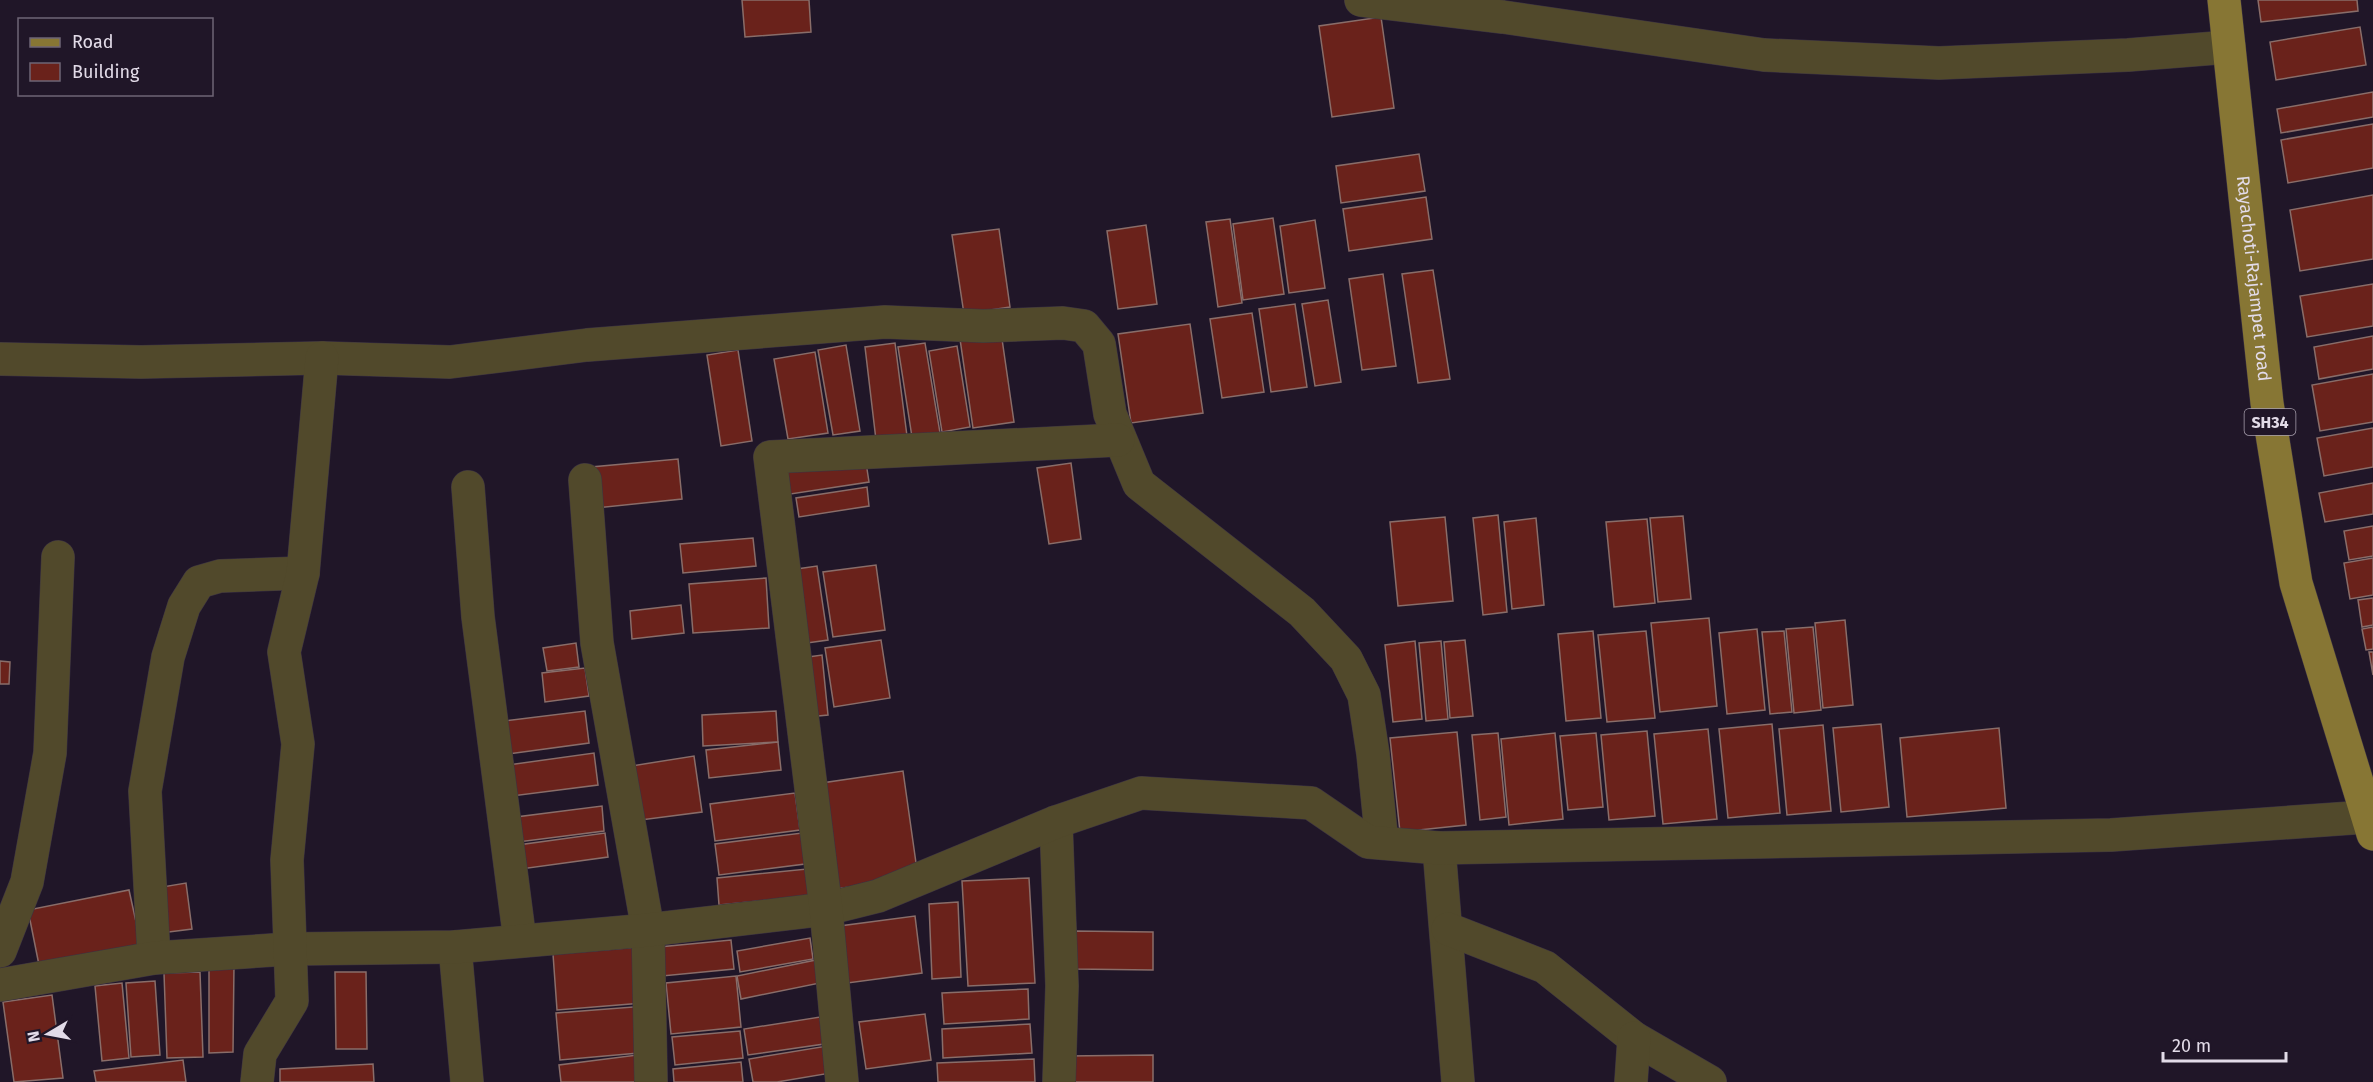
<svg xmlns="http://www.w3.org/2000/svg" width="2373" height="1082" font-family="'Fira Sans',sans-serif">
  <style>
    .building { fill: #6a221b; stroke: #896d69; stroke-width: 1.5 }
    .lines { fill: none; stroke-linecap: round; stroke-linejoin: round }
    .minor-casing { stroke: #3b3243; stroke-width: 34 }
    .major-casing { stroke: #3b3243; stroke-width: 34 }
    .minor { stroke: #51492b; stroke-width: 33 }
    .major { stroke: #877634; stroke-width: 33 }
    .labels { text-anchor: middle; stroke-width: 6; stroke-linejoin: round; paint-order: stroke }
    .shield { fill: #201628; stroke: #a8a0ae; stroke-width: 1.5 }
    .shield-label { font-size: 16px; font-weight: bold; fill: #e2dbe8 }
    .street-label { font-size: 18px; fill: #e2dbe8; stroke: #201628 }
  </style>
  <rect width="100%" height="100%" fill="#201628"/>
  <g class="building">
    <polygon points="742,0 809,0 811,32 745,37"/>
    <polygon points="2258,0 2357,0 2358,11 2261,22"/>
    <polygon points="1381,17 1394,108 1332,117 1319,26"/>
    <polygon points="2360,27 2366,65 2276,80 2270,42"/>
    <polygon points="2373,92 2373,117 2281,133 2277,109"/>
    <polygon points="2373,124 2373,168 2288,183 2281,140"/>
    <polygon points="1419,154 1425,191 1341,203 1336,166"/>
    <polygon points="2373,195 2373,259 2300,271 2290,210"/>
    <polygon points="1426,197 1432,239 1349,251 1343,209"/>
    <polygon points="1273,218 1284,294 1243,300 1233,224"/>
    <polygon points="1230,219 1242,303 1218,307 1206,222"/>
    <polygon points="1315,220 1325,288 1289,293 1280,226"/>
    <polygon points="1146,225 1157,304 1118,309 1107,231"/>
    <polygon points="999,229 1010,307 964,314 952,235"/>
    <polygon points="1433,270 1450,379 1418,383 1402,274"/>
    <polygon points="1383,274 1396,366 1362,370 1349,279"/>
    <polygon points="2373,284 2373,326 2307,337 2300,296"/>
    <polygon points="1328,300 1341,382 1315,386 1302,304"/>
    <polygon points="1295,304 1307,387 1271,392 1259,309"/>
    <polygon points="1252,313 1264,392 1222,398 1210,319"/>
    <polygon points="1190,324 1203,413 1131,423 1118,334"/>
    <polygon points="1001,332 1014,422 973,428 960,339"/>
    <polygon points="2373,336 2373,369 2319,379 2314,347"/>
    <polygon points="895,343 907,436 876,440 865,347"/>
    <polygon points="925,343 940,433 912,437 898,347"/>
    <polygon points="846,345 860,431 833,435 818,350"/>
    <polygon points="957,346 970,427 942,432 929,351"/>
    <polygon points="738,350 752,441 721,446 707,355"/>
    <polygon points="815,352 828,433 788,439 774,359"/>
    <polygon points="2373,374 2373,422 2320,431 2312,385"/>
    <polygon points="2373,428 2373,467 2324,476 2317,438"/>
    <polygon points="865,456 869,482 784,495 780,468"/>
    <polygon points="678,459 682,499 596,508 591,467"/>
    <polygon points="1071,463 1081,539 1049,544 1037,468"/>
    <polygon points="2373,483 2373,514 2325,522 2319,493"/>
    <polygon points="867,487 869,506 799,517 796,498"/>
    <polygon points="1498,515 1507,612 1483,615 1473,518"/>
    <polygon points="1683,516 1691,599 1658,602 1650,518"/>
    <polygon points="1445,517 1453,601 1398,606 1390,522"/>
    <polygon points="1536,518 1544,605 1512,609 1504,522"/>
    <polygon points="1647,519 1655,603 1614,607 1606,522"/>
    <polygon points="2373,526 2373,556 2349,560 2344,531"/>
    <polygon points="753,538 756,566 683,573 680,544"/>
    <polygon points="2373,558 2373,595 2350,599 2344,563"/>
    <polygon points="876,565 885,630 833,637 823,572"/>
    <polygon points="817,566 828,640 800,644 790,570"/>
    <polygon points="766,578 769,628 693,633 689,584"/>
    <polygon points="2373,598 2373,625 2362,627 2358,600"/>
    <polygon points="681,605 684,633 632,639 630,611"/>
    <polygon points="1709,618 1717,706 1660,712 1651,623"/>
    <polygon points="1845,620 1853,705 1823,708 1815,623"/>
    <polygon points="1813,627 1821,710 1794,713 1786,629"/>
    <polygon points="2373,627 2373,649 2366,650 2362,629"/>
    <polygon points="1757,629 1765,710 1727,714 1719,633"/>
    <polygon points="1593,631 1601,718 1566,721 1558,634"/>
    <polygon points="1646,631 1655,718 1607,722 1598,635"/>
    <polygon points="1784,631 1792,712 1770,714 1762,632"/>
    <polygon points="881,640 890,698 834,707 825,648"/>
    <polygon points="1465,640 1473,716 1450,718 1444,642"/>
    <polygon points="1415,641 1422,719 1393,722 1385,645"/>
    <polygon points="1441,641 1448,719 1426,721 1419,643"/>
    <polygon points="576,643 579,667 547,671 543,648"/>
    <polygon points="2369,652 2373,652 2373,675"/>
    <polygon points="822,655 828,715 808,717 801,658"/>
    <polygon points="0,661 10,662 9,684 0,684"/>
    <polygon points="585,668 589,696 545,702 542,673"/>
    <polygon points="585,711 589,743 508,754 504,721"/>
    <polygon points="776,711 778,742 703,746 702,715"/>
    <polygon points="1772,724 1780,813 1728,818 1719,729"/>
    <polygon points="1881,724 1889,807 1841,812 1833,728"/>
    <polygon points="1823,725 1831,811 1787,815 1779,729"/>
    <polygon points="1999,728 2006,808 1907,817 1900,738"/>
    <polygon points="1708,729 1717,819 1663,824 1654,734"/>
    <polygon points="1647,731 1655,816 1609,820 1601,735"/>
    <polygon points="1457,732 1466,825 1400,832 1390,738"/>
    <polygon points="1498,733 1506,817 1480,820 1472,735"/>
    <polygon points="1555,733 1563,819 1509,825 1501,739"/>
    <polygon points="1596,733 1603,807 1568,810 1560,736"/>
    <polygon points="778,742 781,770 709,778 706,750"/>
    <polygon points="594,753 598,785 512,796 508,765"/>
    <polygon points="694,756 702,812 633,821 625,767"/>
    <polygon points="903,771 918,877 829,890 815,784"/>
    <polygon points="795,793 800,830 715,841 710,804"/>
    <polygon points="602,806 604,831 518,842 516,817"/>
    <polygon points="605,833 608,857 521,869 518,845"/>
    <polygon points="802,833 805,864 719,875 715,844"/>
    <polygon points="807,869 810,896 719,905 717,878"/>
    <polygon points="1029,878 1035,983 968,986 962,881"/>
    <polygon points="186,883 192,929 161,933 156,888"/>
    <polygon points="129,890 142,949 40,970 28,910"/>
    <polygon points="958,902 961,977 932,979 929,904"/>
    <polygon points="915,916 922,973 840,984 832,927"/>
    <polygon points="1074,931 1153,932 1153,970 1074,969"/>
    <polygon points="810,938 813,959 740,972 737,951"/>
    <polygon points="731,940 734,969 662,976 659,947"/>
    <polygon points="639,947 643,1003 557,1010 553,954"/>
    <polygon points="816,960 820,983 741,999 737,976"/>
    <polygon points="209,964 234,964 233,1052 209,1053"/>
    <polygon points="200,972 203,1057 167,1058 164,973"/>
    <polygon points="335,972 366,972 367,1049 336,1049"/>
    <polygon points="736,976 741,1027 671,1034 666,983"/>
    <polygon points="155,981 160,1055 131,1057 126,983"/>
    <polygon points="122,983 129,1058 102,1061 95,986"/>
    <polygon points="1028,989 1029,1019 944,1024 942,993"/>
    <polygon points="52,995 63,1078 14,1082 3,1002"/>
    <polygon points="646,1006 650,1052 560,1060 556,1013"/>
    <polygon points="925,1014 931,1060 866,1069 859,1022"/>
    <polygon points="820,1017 824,1044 748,1055 744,1029"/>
    <polygon points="1030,1024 1032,1053 943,1058 942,1029"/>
    <polygon points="740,1031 743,1058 675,1065 672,1037"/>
    <polygon points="827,1046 831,1073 777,1082 753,1082 749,1059"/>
    <polygon points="645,1054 648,1082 561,1082 559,1065"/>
    <polygon points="1153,1055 1153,1082 1067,1082 1067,1056"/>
    <polygon points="1034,1059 1035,1082 938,1082 937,1063"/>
    <polygon points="183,1060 186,1082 96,1082 94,1071"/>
    <polygon points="741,1062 743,1082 674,1082 673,1069"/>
    <polygon points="373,1064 374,1082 280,1082 280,1069"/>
  </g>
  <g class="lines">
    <g class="minor-casing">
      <g id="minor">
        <polyline points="1361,0 1503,17 1764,55 1939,63 2128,55 2229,47"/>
        <polyline points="0,359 141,362 322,358 450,362 587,345 885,322 983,326 1063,323 1084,326 1099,344 1110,414 1139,484 1302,612 1346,659 1364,695 1373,754 1382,843"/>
        <polyline points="585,480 597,643 648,930 651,1082"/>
        <polyline points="468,487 478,617 520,941"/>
        <polyline points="1056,822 1062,986 1059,1082"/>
        <polyline points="1439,848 1458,1082"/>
        <polyline points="1448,929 1545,967 1634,1038 1710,1082"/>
        <polyline points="455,947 467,1082"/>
        <polyline points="0,951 27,882 50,753 58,557"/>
        <polyline points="154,958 145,791 168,657 184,606 199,582 220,576 303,573"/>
        <polyline points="0,985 154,958 289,949 455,947 648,930 826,909 878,896 1056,822 1141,793 1311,803 1368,842 1439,848 2111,835 2366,817"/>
        <polyline points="257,1082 260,1054 292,1001 287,860 298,744 284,652 303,573 322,358"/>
        <polyline points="842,1082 826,909 770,457 1118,440"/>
        <polyline points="1631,1082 1634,1038"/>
      </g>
    </g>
    <g class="major-casing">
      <g id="major">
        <path id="s1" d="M2224,0L2267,403L2296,583L2373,834"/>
      </g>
    </g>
    <use href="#minor" class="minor"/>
    <use href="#major" class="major"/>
  </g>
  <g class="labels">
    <rect class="shield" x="2244.5" y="409" width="51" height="26" rx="4.5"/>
    <g class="shield-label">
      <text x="2270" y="428">SH34</text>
    </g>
    <g class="street-label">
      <text dy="6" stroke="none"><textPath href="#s1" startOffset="280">Rayachoti-Rajampet road</textPath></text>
    </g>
  </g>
  <rect x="18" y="18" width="195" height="78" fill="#201628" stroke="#6e6575" stroke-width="1.5"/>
  <rect x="30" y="38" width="30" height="9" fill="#877634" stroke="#6e6575" stroke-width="1.5"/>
  <text x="72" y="48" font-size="18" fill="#e2dbe8">Road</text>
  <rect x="30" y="63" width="30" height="18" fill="#6a221b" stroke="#6e6575" stroke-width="1.5"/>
  <text x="72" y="78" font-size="18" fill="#e2dbe8">Building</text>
  <g transform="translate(48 1034) rotate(260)" stroke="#201628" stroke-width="4.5" paint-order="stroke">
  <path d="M0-4.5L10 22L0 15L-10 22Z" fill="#e2dbe8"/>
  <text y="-9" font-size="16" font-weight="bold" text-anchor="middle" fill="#e2dbe8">N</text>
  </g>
  <path d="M2163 1052v9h123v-9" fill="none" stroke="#e2dbe8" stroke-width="3"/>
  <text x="2172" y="1052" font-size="18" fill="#e2dbe8" stroke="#201628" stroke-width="4.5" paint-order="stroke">20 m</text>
</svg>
